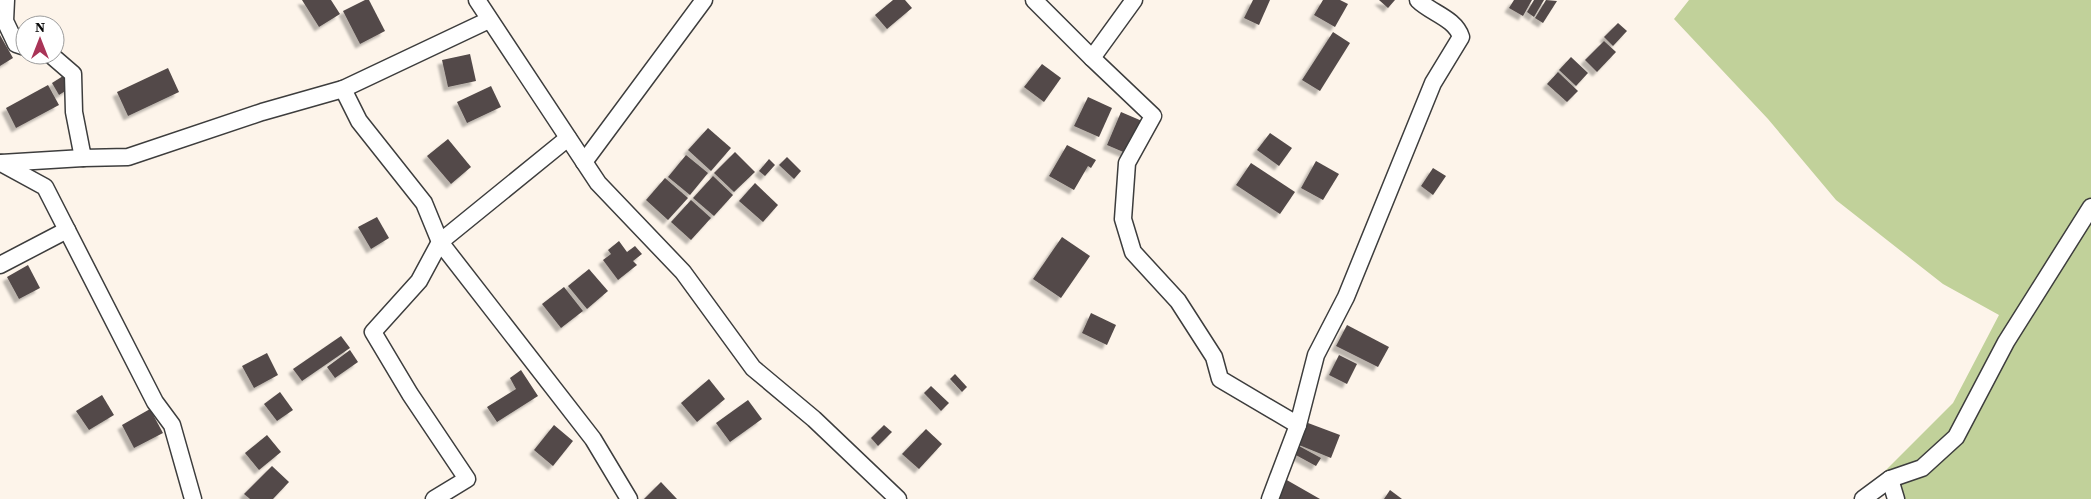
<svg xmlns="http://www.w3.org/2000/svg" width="2091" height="499" font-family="'Source Serif 4',serif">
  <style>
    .forest { fill: #c1d19a }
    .building { fill: #524948; filter: url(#shadow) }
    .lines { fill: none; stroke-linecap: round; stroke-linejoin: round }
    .minor-casing { stroke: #3d3d3d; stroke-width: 19 }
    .minor { stroke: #fff; stroke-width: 16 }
  </style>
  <defs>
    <filter id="shadow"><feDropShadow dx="-4.5" dy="4.5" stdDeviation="1" flood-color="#0004"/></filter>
  </defs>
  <rect width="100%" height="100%" fill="#fdf4ea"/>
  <polygon class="forest" points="1689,0 2091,0 2091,499 1888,499 1875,481 1953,403 1999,315 1943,284 1836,200 1768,119 1674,19"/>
  <g class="building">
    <polygon points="302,0 331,0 340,14 319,27"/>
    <polygon points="365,0 369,0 385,31 360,44 343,11"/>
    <polygon points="893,0 905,0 912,8 887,29 875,15"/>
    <polygon points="1253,0 1270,0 1259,25 1244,18"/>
    <polygon points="1323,0 1340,0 1348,4 1335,27 1314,15"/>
    <polygon points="1379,0 1395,0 1388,8"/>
    <polygon points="1514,0 1532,0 1523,16 1509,8"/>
    <polygon points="1534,0 1544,0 1534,17 1527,12"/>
    <polygon points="1546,0 1557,1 1543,23 1535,18"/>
    <polygon points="1618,23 1627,31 1613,46 1604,37"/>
    <polygon points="1333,32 1350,43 1320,91 1302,80"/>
    <polygon points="0,35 13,58 0,66"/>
    <polygon points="1604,41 1616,52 1597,72 1585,60"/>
    <polygon points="470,54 476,81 448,87 442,60"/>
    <polygon points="1571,57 1588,73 1576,86 1559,70"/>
    <polygon points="1042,64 1061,78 1044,102 1024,87"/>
    <polygon points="168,68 179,92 128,116 117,92"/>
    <polygon points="1558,72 1578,91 1567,102 1547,84"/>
    <polygon points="63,76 70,88 59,95 52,83"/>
    <polygon points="48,85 59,105 16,128 6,108"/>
    <polygon points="491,86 501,107 467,123 457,102"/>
    <polygon points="1088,97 1112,108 1099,137 1074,126"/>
    <polygon points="1121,112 1142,121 1128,154 1107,145"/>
    <polygon points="708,128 731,148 711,171 688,150"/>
    <polygon points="1270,133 1292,148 1279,166 1257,150"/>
    <polygon points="448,139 471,167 451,184 427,156"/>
    <polygon points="1067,145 1096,160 1091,168 1088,166 1074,190 1049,176"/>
    <polygon points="735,152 755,172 734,192 714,173"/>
    <polygon points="686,155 708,173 690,195 668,177"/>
    <polygon points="787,157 801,171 794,179 779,165"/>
    <polygon points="769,159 775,165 765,176 759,171"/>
    <polygon points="1316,161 1339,174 1323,200 1301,188"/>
    <polygon points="1251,163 1295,192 1280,214 1236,185"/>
    <polygon points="1433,168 1446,176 1433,195 1421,186"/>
    <polygon points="713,176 733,195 714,216 693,198"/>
    <polygon points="665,178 688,198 668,220 646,200"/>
    <polygon points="755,183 778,205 763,222 739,201"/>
    <polygon points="691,200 711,218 691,240 671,222"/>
    <polygon points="377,217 389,238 371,249 358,227"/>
    <polygon points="1062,237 1090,256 1061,298 1033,279"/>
    <polygon points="619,241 627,252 635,246 642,254 633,261 637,265 618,280 603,260 611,254 608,250"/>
    <polygon points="28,265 40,288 19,299 7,277"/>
    <polygon points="589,269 608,291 587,309 568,286"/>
    <polygon points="564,287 583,311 561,328 542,304"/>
    <polygon points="1091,313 1116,325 1107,345 1082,333"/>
    <polygon points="1347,325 1389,347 1378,367 1336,346"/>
    <polygon points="341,336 350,348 302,381 293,369"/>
    <polygon points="350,350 358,362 335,378 327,367"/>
    <polygon points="267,353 278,375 254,388 242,366"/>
    <polygon points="1339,355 1357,364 1347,384 1329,375"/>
    <polygon points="521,370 538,396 497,422 487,407 516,389 510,378"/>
    <polygon points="955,374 967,387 962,392 950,379"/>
    <polygon points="709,379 725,399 697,422 681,403"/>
    <polygon points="931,386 949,403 941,411 924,393"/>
    <polygon points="280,392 293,410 277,421 264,404"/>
    <polygon points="102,395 114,415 89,430 76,411"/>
    <polygon points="748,400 762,419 730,442 716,423"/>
    <polygon points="150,409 163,433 134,448 122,425"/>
    <polygon points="1308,423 1340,435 1331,458 1299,445"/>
    <polygon points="554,425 573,441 553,466 534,450"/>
    <polygon points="884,425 892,432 878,446 871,438"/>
    <polygon points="926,429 942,444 919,469 902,454"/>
    <polygon points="267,435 281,452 259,470 245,453"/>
    <polygon points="1299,446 1321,458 1316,466 1294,454"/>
    <polygon points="272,466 289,482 273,499 250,499 244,494"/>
    <polygon points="1285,479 1320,499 1273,499"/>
    <polygon points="661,482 677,499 644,499"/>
    <polygon points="1390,490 1402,499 1384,499"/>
  </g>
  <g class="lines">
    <g class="minor-casing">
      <g id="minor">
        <polyline points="6,0 5,21 16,44 25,47"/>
        <polyline points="477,0 598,183 683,272 753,368 814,419 898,499"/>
        <polyline points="1034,0 1092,58 1134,0"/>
        <polyline points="51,55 73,74 74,112 83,158 128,157 262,112 343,89 489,20"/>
        <polyline points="1092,58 1153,116 1127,163 1123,219 1133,252 1178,301 1214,357 1220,379 1298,425"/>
        <polyline points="343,89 359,121 424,203 440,242 593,439 629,499"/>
        <polyline points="584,162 704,0"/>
        <polyline points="1,163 45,187 155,402 172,425 193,499"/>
        <polyline points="1,163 83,158"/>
        <polyline points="0,265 67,230"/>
        <polyline points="1890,479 1896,499"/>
        <polyline points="434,499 467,479 410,394 373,332 419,281 440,242 568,138"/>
        <path d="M1270,499L1298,425L1316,355L1346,297L1433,83L1461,37C1455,18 1431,13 1418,0"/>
        <polyline points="1863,499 1890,479 1922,468 1956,437 2006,342 2091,207"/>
      </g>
    </g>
    <use href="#minor" class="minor"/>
  </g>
  <g transform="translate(40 40)"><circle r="24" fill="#ffffff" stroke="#9d9d9d"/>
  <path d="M0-4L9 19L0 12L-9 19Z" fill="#a93457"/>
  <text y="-8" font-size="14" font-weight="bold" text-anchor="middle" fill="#0a0a0a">N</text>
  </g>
</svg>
